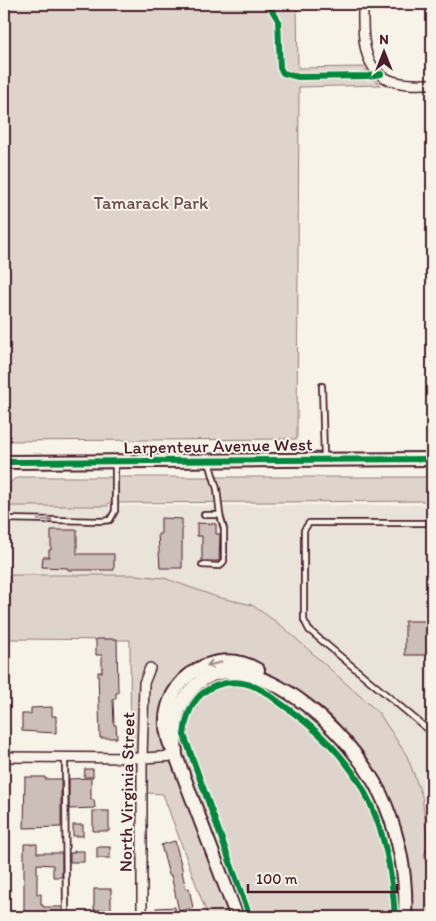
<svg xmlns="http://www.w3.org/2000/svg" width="436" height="921" font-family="Itim,sans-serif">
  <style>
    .built { fill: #eae3da }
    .green { fill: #ded4cc; stroke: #947a7c }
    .building { fill: #ccbfb9; stroke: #4a1f2b }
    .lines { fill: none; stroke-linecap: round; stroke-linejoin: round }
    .lane-casing { stroke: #4a1f2b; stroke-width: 8 }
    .street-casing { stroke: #4a1f2b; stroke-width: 12 }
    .secondary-casing { stroke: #4a1f2b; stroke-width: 16 }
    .lane { stroke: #f7f3e8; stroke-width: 4.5 }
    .street { stroke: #f7f3e8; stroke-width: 9 }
    .secondary { stroke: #f7f3e8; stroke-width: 12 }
    .cycleway-casing { stroke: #f7f3e8; stroke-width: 9 }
    .cycleway { stroke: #00873e; stroke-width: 6 }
    .oneway { stroke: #a0898a }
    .labels { text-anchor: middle; stroke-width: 4; stroke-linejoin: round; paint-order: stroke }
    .park-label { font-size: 18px; fill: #6f4c53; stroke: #f7f3e8 }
    .street-label { font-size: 18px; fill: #4a1f2b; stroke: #f7f3e8 }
  </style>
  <rect width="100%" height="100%" fill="#f7f3e8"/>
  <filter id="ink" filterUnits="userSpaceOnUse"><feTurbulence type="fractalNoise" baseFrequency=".02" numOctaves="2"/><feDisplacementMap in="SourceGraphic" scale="10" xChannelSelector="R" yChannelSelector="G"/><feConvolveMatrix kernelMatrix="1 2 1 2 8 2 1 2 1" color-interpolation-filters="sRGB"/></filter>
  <g filter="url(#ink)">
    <polygon class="built" points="432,505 432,888 424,855 428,844 422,796 379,713 282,626 252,605 217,597 164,578 135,575 9,575 9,506"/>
    <g class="green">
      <polygon points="4,4 297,4 298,68 364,67 373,79 381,85 299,87 297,439 4,441"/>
      <polygon points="23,477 432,477 432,501 108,503 108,506 9,506 10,483 14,479"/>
      <polygon points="9,575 135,575 164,578 217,597 252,605 282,626 379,713 407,756 422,796 428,844 424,855 432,888 432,917 208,917 163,794 131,792 130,640 9,639"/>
    </g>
    <g class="building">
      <polygon points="161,518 182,519 182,568 160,568 158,534 161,534"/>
      <polygon points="197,523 216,524 216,534 220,534 219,561 202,561 202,536 197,536"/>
      <polygon points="51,530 77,530 77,554 114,554 114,570 68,570 68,568 42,567 43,557 49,557 49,550 51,550"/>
      <rect x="405" y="621" width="27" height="34"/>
      <polygon points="96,639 117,639 118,693 116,693 116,699 113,699 114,725 116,725 117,738 100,738 98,672 102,672 102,655 96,655"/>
      <polygon points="52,707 52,716 56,716 56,733 22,731 22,714 31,714 31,708"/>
      <polygon points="85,769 93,769 93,777 84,777"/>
      <polygon points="25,777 45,777 45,779 61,779 61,827 24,828"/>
      <polygon points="91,778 91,800 94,800 95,808 69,809 69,779"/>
      <rect x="93" y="811" width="16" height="20"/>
      <rect x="73" y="825" width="10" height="11"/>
      <polygon points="175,841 183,872 182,872 186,889 189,888 193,908 179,911 171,875 169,875 161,845"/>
      <polygon points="24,844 37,844 37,853 62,853 62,877 53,877 53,865 37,864 37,894 41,894 41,905 43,905 43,907 62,907 63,917 24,915"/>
      <rect x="97" y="847" width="13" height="11"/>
      <polygon points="74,851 84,851 84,862 70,862 70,853 74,853"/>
      <rect x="94" y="889" width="17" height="21"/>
      <polygon points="175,907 176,915 157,916 156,908"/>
    </g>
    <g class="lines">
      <g class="lane-casing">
        <g id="lane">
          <polyline points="322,386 324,457"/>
          <polyline points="209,462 217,489 220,515"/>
          <polyline points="4,519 102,521 110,520 115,511 115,463"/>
          <polyline points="432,523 309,523 304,530 304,620 309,630 432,733"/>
          <polyline points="202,565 220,566 224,561 224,529 220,515 204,515"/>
          <polyline points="65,758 66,915"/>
        </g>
      </g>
      <g class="street-casing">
        <g id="street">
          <path d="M363,4C363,35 360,77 401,83C411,85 422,84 432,84"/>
          <polyline points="4,757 142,758 176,756"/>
          <polyline points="142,917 142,758 144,683 150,668"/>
        </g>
      </g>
      <g class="secondary-casing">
        <g id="secondary">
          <polyline points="4,462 432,459"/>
          <path d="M176,756C174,726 173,705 197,684C239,649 306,700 335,731C355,752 375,779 386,806C400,841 407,880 405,917"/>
          <path d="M237,917L176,756C173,750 169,744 168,738C154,686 212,642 258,670"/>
        </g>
      </g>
      <use href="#lane" class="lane"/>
      <use href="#street" class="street"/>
      <use href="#secondary" class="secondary"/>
      <g class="cycleway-casing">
        <g id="cycleway">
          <polyline points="268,4 278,20 280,68 283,73 298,77 369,76 381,74"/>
          <polyline points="4,462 432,459"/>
          <path d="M250,917L184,735C186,717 191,700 207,690C219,683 234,680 247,684C260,687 272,697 283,705C315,728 344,754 363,789C385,829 392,872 395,917"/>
        </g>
      </g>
      <use href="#cycleway" class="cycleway"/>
    </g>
    <defs><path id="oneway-shaft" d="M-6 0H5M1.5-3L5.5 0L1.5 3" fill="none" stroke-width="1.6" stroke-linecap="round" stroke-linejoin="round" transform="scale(1.25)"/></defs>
    <g class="oneway">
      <use href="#oneway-shaft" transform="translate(45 520) rotate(1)"/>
      <use href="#oneway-shaft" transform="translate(214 664) rotate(167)"/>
    </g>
  </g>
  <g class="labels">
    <g class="park-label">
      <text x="151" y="209">Tamarack Park</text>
    </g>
    <g class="street-label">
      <text transform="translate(218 446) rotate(-1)" y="6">Larpenteur Avenue West</text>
      <text transform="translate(127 792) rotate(-89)" y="6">North Virginia Street</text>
    </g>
  </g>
  <rect width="436" height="921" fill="none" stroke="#f7f3e8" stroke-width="20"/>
  <rect x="10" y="10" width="416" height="901" fill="none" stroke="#4a1f2b" stroke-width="2" filter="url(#ink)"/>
  <g transform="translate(384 52)" stroke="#f7f3e8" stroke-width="4" paint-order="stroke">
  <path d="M0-4L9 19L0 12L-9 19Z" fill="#4a1f2b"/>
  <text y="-8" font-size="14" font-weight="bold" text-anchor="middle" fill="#4a1f2b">N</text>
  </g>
  <path d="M248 884v8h149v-8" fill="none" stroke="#4a1f2b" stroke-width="2.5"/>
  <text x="256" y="884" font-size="15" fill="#4a1f2b" stroke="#f7f3e8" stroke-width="4" paint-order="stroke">100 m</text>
</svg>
